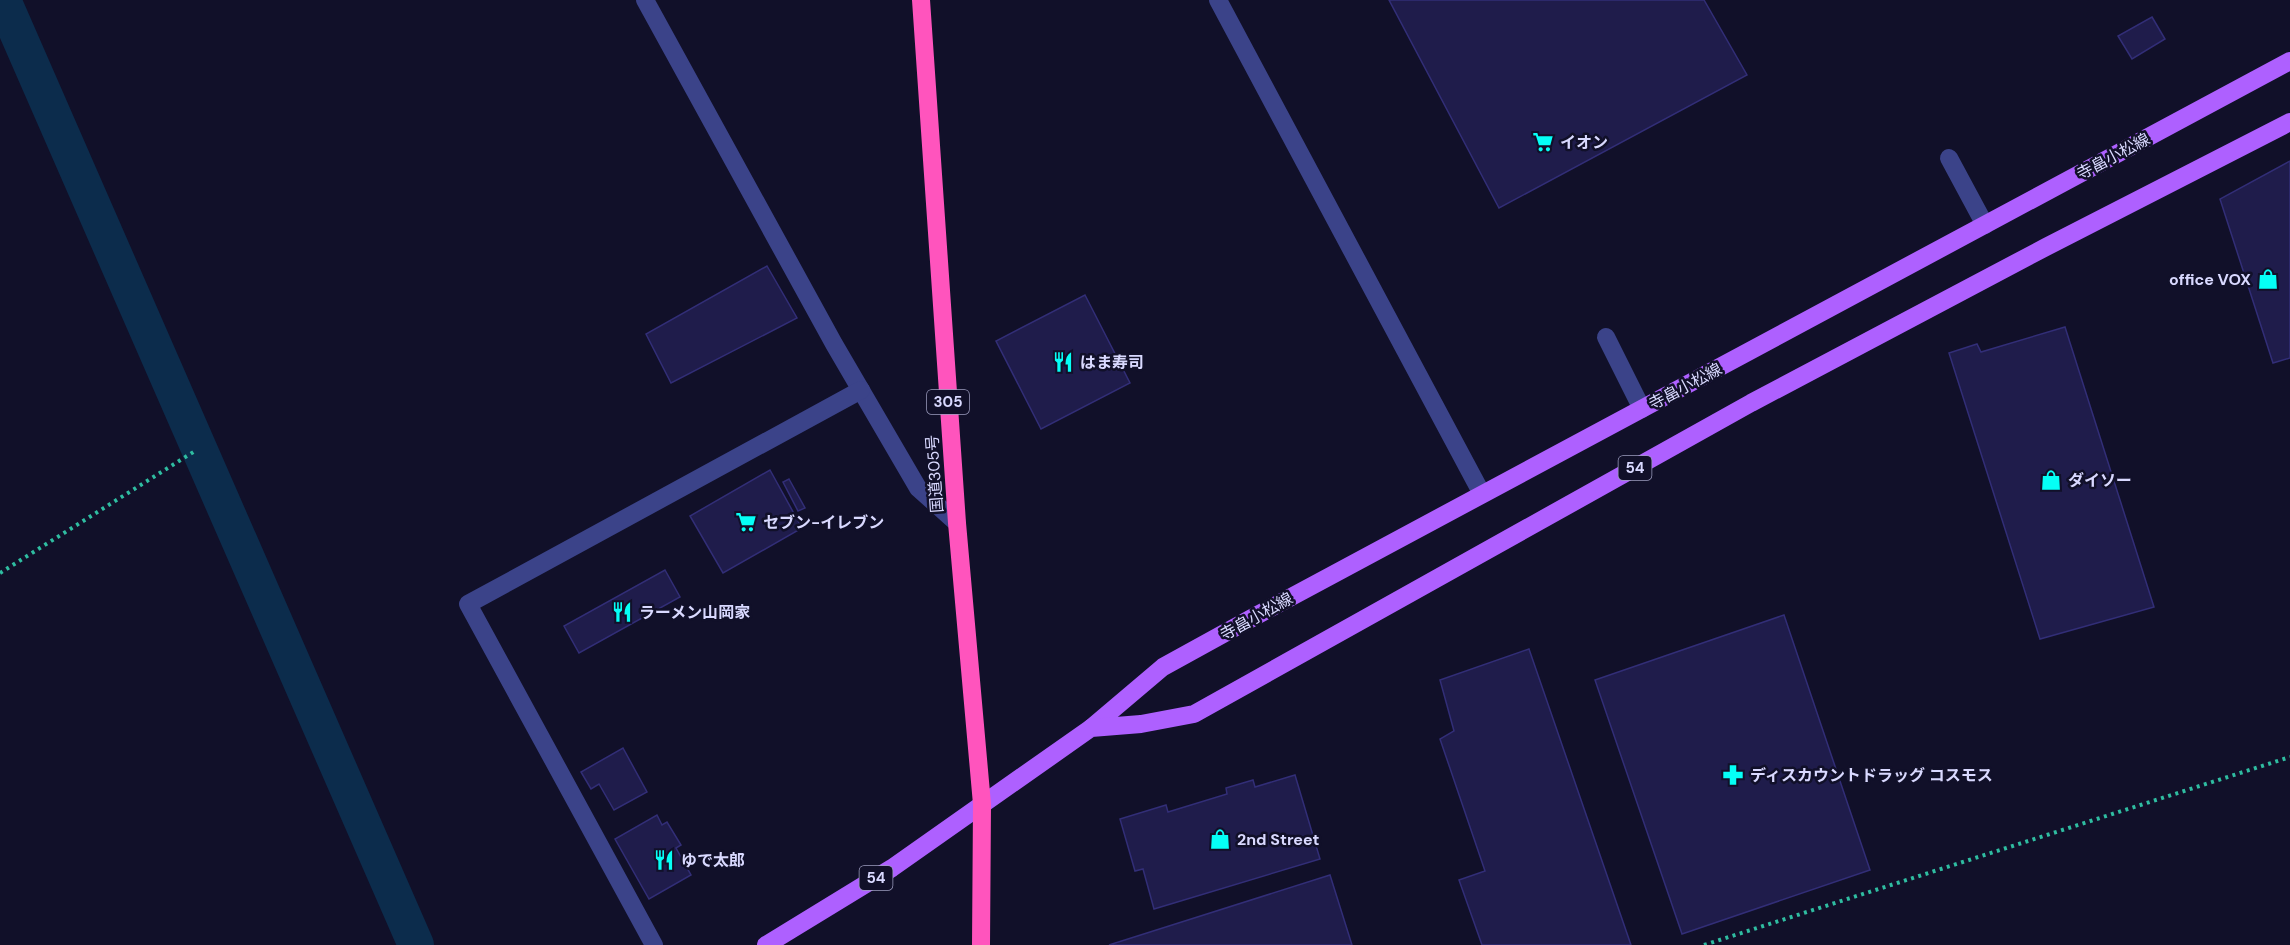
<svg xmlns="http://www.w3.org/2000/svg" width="2290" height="945" font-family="'DM Sans','Noto Sans JP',sans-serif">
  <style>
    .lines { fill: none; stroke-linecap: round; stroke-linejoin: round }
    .canal { stroke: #0c2c4c; stroke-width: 36 }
    .building { fill: #1f1c4b; stroke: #322e77; stroke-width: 1.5 }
    .path { stroke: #2fbda1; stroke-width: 4; stroke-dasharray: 3 4.5; stroke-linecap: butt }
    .minor { stroke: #3b4389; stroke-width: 18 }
    .major { stroke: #ae60ff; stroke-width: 18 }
    .highway { stroke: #ff54bd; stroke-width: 18 }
    .labels { text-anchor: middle; stroke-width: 5; stroke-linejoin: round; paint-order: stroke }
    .shield { fill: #111029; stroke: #9d9dbf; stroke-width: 1.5 }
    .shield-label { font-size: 15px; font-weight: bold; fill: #d9d9ff }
    .poi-label { font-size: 16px; font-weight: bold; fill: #d9d9ff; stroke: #111029; text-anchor: start }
    .street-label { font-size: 16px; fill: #d9d9ff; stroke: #111029 }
  </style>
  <rect width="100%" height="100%" fill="#111029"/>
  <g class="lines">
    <polyline class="canal" points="3,0 416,945"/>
  </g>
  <g class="building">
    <polygon points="1389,0 1704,0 1747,75 1499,208"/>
    <polygon points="2152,17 2165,39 2132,59 2118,36"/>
    <polygon points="2290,161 2290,358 2273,363 2220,199"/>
    <polygon points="767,266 797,318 671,383 646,334"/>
    <polygon points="1085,295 1130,383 1041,429 996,341"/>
    <polygon points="2065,327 2154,607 2040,639 1949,353 1977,344 1981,352"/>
    <polygon points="770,470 802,528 723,573 690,516"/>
    <polygon points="789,479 805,508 798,511 783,482"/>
    <polygon points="665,570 680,597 579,653 564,626"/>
    <polygon points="1784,615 1870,870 1682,934 1595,680"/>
    <polygon points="1529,649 1631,945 1482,945 1459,880 1485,871 1440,739 1454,731 1440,680"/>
    <polygon points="623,748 647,792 614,810 599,784 591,789 581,772"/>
    <polygon points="1295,775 1320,859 1154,909 1143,869 1135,871 1120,819 1166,805 1168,812 1227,794 1226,788 1253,780 1255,787"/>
    <polygon points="657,815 662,825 667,822 681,845 676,848 691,875 649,899 615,839"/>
    <polygon points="1330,875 1352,945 1109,945"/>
  </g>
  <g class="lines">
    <g class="path">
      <polyline points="0,573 195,451"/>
      <polyline points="1704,945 2290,757"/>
    </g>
    <g class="minor">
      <polyline points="645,0 834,344 918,488 957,523"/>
      <polyline points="1218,0 1482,494"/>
      <polyline points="1949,158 1985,225"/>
      <polyline points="1606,337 1642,409"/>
      <polyline points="654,945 468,604 861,390"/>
    </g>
    <g class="major">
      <polyline points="1091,728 1163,667 1252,618 2290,61"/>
      <polyline points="766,945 892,868 1091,728 1141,724 1194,714 1751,403 2046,247 2290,122"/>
    </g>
    <polyline class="highway" points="921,0 957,523 982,804 981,945"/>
  </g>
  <defs>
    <g id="supermarket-bare" transform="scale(1.62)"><path d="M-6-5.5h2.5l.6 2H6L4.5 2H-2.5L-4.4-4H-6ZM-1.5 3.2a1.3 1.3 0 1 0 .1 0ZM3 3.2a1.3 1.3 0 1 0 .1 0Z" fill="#05fff6" stroke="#111029" stroke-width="2.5" paint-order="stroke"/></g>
    <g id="shop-bare" transform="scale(1.62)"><path d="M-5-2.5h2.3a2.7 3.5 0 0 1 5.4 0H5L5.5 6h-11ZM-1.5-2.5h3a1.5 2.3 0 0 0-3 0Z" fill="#05fff6" stroke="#111029" stroke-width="2.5" paint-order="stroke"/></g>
    <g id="restaurant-bare" transform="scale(1.62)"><path d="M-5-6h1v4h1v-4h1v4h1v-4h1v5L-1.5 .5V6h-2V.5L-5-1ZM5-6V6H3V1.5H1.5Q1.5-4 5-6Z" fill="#05fff6" stroke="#111029" stroke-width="2.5" paint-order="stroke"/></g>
    <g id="pharmacy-bare" transform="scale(1.62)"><path d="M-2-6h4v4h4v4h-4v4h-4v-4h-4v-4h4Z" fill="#05fff6" stroke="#111029" stroke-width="2.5" paint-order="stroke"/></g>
  </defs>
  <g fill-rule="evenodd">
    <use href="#supermarket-bare" x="1543" y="142"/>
    <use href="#shop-bare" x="2268" y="279"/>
    <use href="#restaurant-bare" x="1063" y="362"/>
    <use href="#shop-bare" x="2051" y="480"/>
    <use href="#supermarket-bare" x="746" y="522"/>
    <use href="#restaurant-bare" x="622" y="612"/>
    <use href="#pharmacy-bare" x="1733" y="775"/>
    <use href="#shop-bare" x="1220" y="839"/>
    <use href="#restaurant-bare" x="664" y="860"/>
  </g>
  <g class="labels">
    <g class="shield">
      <rect x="927" y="390" width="42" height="24" rx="4.5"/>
      <rect x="1618.5" y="456" width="33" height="24" rx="4.5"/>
      <rect x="859.5" y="866" width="33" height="24" rx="4.5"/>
    </g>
    <g class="shield-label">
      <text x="948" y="407">305</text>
      <text x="1635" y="473">54</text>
      <text x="876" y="883">54</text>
    </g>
    <g class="poi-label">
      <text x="1560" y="148">イオン</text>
      <text x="2251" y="285" text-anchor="end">office VOX</text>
      <text x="1080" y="368">はま寿司</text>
      <text x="2068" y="486">ダイソー</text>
      <text x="763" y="528">セブン-イレブン</text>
      <text x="639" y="618">ラーメン山岡家</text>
      <text x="1750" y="781">ディスカウントドラッグ コスモス</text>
      <text x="1237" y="845">2nd Street</text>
      <text x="681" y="866">ゆで太郎</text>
    </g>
    <g class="street-label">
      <text transform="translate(2113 156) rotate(-28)" y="6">寺畠小松線</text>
      <text transform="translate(1685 386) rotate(-28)" y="6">寺畠小松線</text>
      <text transform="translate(934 474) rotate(-94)" y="6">国道305号</text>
      <text transform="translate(1256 616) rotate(-29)" y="6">寺畠小松線</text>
    </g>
  </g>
</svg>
